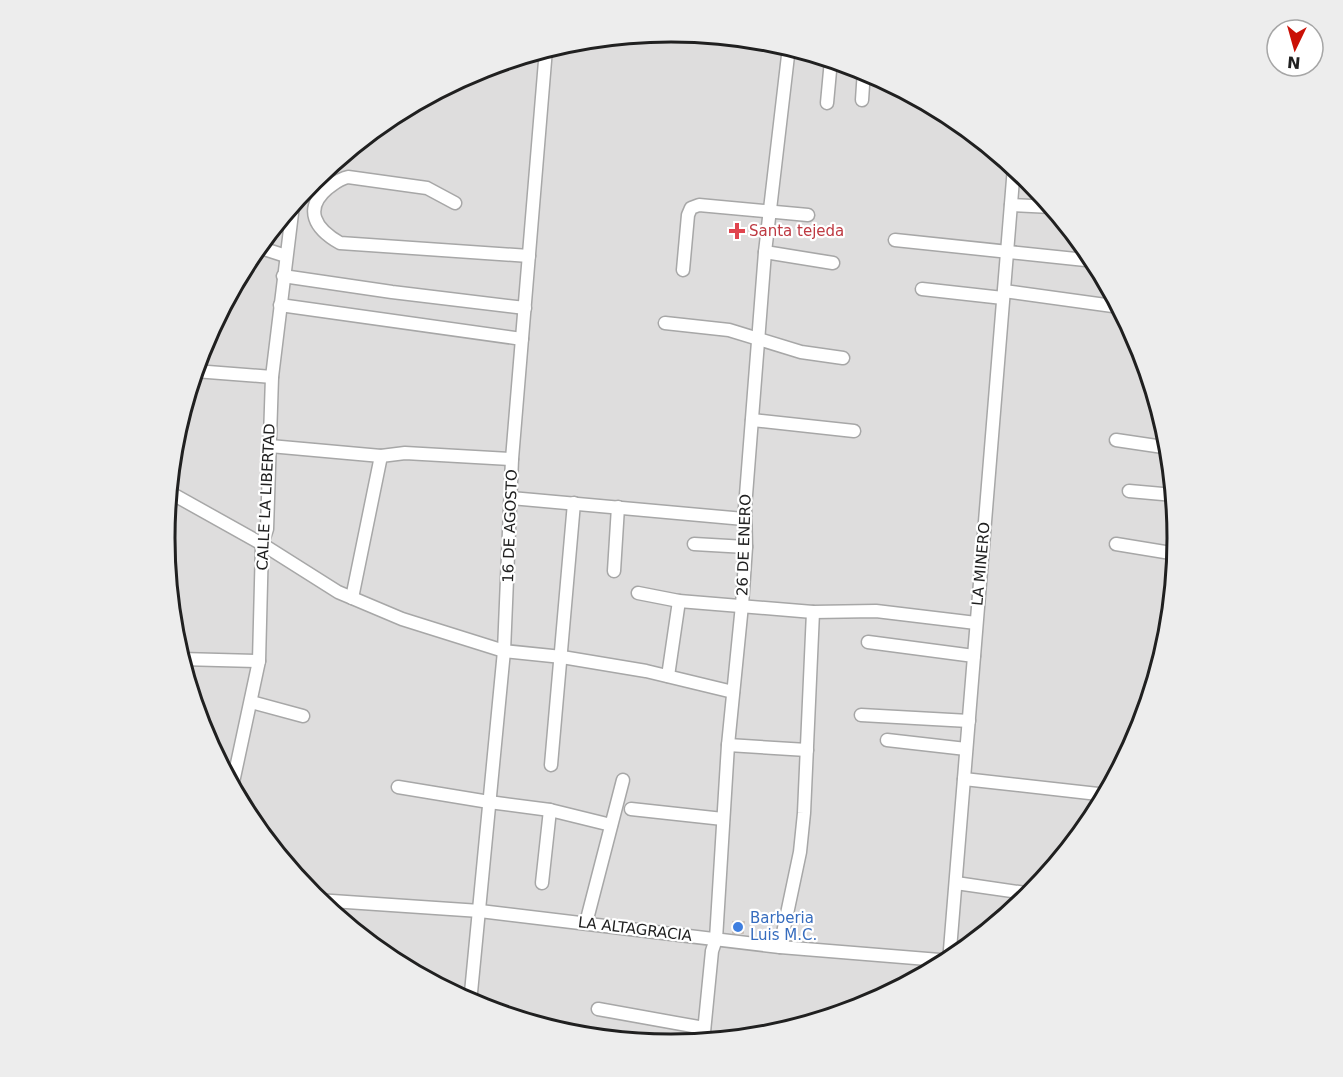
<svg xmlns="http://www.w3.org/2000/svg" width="1343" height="1077" font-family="'DejaVu Sans',sans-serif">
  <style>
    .residential { fill: #dedddd }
    .building { fill: #c1bab3; stroke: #c2b5aa; stroke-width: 1.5 }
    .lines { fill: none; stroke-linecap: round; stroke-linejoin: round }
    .minor-casing { stroke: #a7a7a7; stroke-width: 15 }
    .minor { stroke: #fff; stroke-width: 12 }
    .health-dot { fill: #e0444e; stroke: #fff; stroke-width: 2 }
    .shop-dot { fill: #3f7fe0; stroke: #fff; stroke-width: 2 }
    .labels { text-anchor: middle; stroke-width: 4.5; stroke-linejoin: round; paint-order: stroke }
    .health-label { font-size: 15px; fill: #be3a42; stroke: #fff; text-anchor: start }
    .street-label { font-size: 15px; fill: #202020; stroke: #fff }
    .shop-label { font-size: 15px; fill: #366cbe; stroke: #fff; text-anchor: start }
    .rim { fill: none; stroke: #202020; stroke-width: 3 }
  </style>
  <rect width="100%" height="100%" fill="#f0eee7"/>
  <circle class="residential" cx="671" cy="538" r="505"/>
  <polygon class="building" points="733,922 744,922 743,933 733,933"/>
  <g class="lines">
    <g class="minor-casing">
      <g id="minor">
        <polyline points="862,100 864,70"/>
        <polyline points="827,103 831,60"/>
        <path d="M455,203L427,188L348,177C339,179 335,183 328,188C303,209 315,229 340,243L529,256"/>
        <polyline points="1011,205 1052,207"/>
        <polyline points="895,240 1095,261"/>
        <polyline points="258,247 286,256"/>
        <polyline points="765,252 833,263"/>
        <polyline points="683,270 688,215 691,208 699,205 808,215"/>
        <polyline points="283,276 392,292 525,308"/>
        <polyline points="922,289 1003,298"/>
        <polyline points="1004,291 1120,307"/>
        <polyline points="280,305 522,339"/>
        <polyline points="665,323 729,330 801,352 843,358"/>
        <polyline points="195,371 272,377"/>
        <polyline points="752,420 854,431"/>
        <polyline points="1116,440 1170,448"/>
        <polyline points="270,446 381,456"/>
        <polyline points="1129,491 1174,495"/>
        <polyline points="169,492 262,544 338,592 402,619 504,651 562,657 646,671 733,692"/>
        <polyline points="511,498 744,519"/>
        <polyline points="694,544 746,547"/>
        <polyline points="1116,544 1177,554"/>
        <polyline points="614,571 618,507"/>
        <polyline points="638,593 679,601 813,612 876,611 976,623"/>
        <polyline points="352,598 381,456 405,453 512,459"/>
        <polyline points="868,642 974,656"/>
        <polyline points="181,659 259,661"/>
        <polyline points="668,676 679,601"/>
        <polyline points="251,702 303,716"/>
        <polyline points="861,715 969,721"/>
        <polyline points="887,740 966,749"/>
        <polyline points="728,745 807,750"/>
        <polyline points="551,765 574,503"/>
        <polyline points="964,779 1107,795"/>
        <polyline points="232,787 259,661 262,544 267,529 272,377 293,205"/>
        <polyline points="398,787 489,802 550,810 611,825"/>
        <polyline points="631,809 723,819"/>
        <polyline points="542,883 550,810"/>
        <polyline points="956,883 1032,894"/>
        <polyline points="317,900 480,911 780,947 952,961"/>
        <polyline points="586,923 623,780"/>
        <polyline points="780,947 800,852 804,813 813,612"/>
        <polyline points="949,962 1014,167"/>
        <polyline points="470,1003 504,651 512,459 546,49"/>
        <polyline points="598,1009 704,1028"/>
        <polyline points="703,1042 712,951 716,939 728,745 742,605 746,547 745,508 765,252 789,47"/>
      </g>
    </g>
    <use href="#minor" class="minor"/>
  </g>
  <path class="health-dot" d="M734 222h6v6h6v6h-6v6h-6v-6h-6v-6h6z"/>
  <circle class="shop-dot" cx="738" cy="927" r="6"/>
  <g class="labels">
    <g class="health-label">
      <text x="749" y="236">Santa tejeda</text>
    </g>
    <g class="street-label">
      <text transform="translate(266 497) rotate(-87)" y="5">CALLE LA LIBERTAD</text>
      <text transform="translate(510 526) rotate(-88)" y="5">16 DE AGOSTO</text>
      <text transform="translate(744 545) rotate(-88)" y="5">26 DE ENERO</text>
      <text transform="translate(981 564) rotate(-85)" y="5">LA MINERO</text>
      <text transform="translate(635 929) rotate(7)" y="5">LA ALTAGRACIA</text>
    </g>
    <g class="shop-label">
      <text x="750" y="923">Barberia<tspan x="750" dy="17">Luis M.C.</tspan></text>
    </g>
  </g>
  <path d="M0 0H1343V1077H0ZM175 538a496 496 0 1 1 992 0a496 496 0 1 1-992 0Z" fill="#ededed" fill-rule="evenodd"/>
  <path class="rim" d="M175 538a496 496 0 1 1 992 0a496 496 0 1 1-992 0Z"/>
  <g transform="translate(1295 48) rotate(185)"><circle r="28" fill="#ffffff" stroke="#a6a6a6" stroke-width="1.5"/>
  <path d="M0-4.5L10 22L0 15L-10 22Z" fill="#ca1006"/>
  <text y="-9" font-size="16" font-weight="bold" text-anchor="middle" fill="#202020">N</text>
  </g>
</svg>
